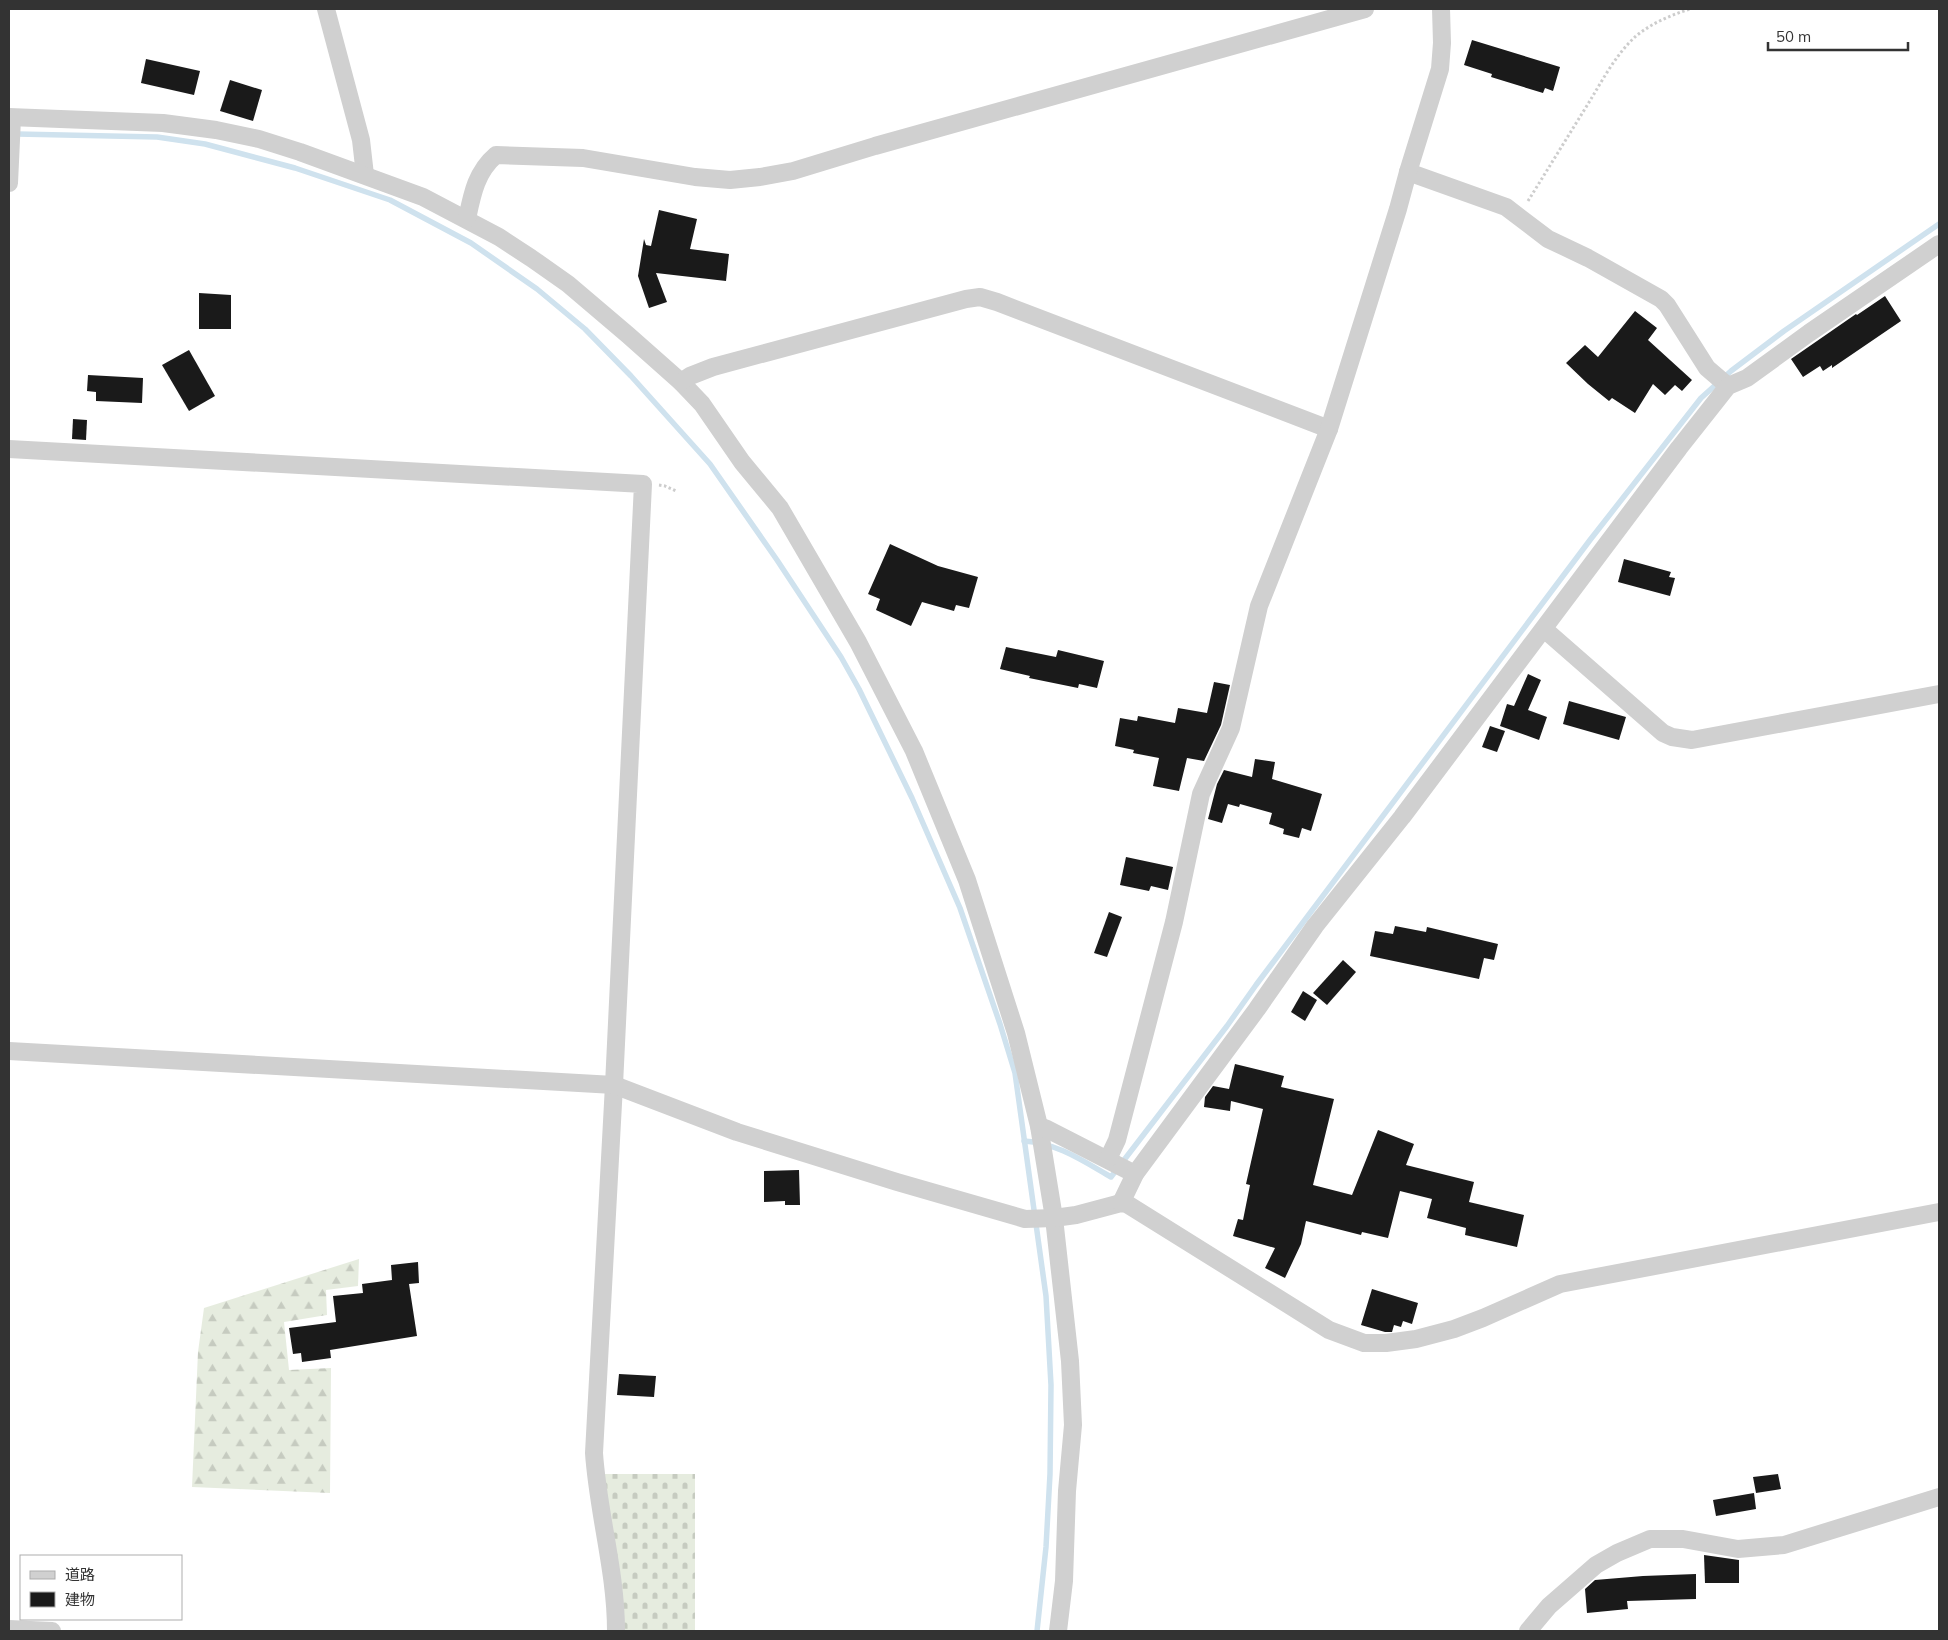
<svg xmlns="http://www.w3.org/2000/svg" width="1948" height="1640" font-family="Mulish,'Noto Sans JP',sans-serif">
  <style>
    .forest { fill: url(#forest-firs) }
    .cemetery { fill: url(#cemetery-stones) }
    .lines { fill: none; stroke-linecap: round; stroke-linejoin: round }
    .stream { stroke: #cfe2ee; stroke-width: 5.5 }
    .building { fill: #1a1a1a }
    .path { stroke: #cdcdcd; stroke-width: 3; stroke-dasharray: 2.5 2.5; stroke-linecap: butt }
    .street { stroke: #d0d0d0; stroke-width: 18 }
  </style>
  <defs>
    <pattern id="forest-firs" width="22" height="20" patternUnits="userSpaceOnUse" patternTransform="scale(1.25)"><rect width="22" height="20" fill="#e6ecdf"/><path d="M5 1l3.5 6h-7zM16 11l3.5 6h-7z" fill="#c6cbc0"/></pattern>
    <pattern id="cemetery-stones" width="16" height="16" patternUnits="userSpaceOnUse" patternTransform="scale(1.25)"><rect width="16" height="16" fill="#e6ecdf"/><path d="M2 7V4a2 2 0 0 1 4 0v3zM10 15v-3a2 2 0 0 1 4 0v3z" fill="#c6cbc0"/></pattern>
  </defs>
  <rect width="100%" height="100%" fill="#fff"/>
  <polygon class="forest" points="359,1259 358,1286 326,1290 327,1315 284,1322 289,1370 331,1368 330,1493 192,1487 198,1352 204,1308"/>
  <polygon class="cemetery" points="605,1474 695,1474 695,1631 624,1631 603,1488"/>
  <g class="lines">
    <g class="stream">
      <polyline points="17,134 157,137 205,144 295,168 390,200 471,243 537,289 585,329 631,376 710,464 777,560 841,657 859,689 912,798 960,908 1000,1024 1015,1073 1046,1296 1051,1385 1050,1474 1046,1547 1037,1631"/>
      <path d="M1024,1141C1057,1143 1083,1161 1111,1177L1227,1026L1256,985L1590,540L1701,398L1731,371L1784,331L1939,224"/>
    </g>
  </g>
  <g class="building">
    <polygon points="1472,40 1560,67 1553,91 1545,88 1543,93 1491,77 1492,74 1464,65"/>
    <polygon points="146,59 200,71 194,95 141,83"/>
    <polygon points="230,80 262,90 253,121 220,111"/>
    <polygon points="659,210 697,219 690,249 729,254 726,281 656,273 667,302 649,308 638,276 644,239 646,245 651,246"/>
    <polygon points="199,293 231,295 231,329 199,329"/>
    <polygon points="1885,296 1901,321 1832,368 1832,365 1823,371 1820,366 1803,377 1791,359 1856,314 1857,315"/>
    <polygon points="1635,311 1657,328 1648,340 1692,380 1682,391 1675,385 1665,395 1653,384 1635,413 1612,398 1609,401 1588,384 1566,363 1585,345 1598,357"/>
    <polygon points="189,350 215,396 189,411 162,365"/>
    <polygon points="88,375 143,378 142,403 96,401 96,392 87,391"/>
    <polygon points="73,419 87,420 86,440 72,439"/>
    <polygon points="890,544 938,566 978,577 969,608 956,605 954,611 922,602 911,626 876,610 880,599 868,594"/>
    <polygon points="1624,559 1671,572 1669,577 1675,578 1670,596 1618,582"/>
    <polygon points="1006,647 1056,657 1058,650 1104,661 1097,688 1079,684 1078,688 1029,678 1030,676 1000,669"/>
    <polygon points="1528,674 1541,680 1528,710 1547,717 1539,740 1500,726 1507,704 1514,706"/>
    <polygon points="1214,682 1230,685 1221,725 1204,761 1187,758 1179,791 1153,786 1159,758 1133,753 1134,750 1115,746 1120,718 1137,721 1138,716 1175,723 1178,708 1207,713"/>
    <polygon points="1569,701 1626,717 1619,740 1563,724"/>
    <polygon points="1490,726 1505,731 1497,752 1482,747"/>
    <polygon points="1255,759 1275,762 1272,779 1322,794 1311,831 1302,828 1299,838 1283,834 1284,829 1269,824 1272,813 1240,804 1239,807 1228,804 1222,823 1208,819 1217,784 1224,770 1252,777"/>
    <polygon points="1126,857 1173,867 1168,890 1151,886 1149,891 1120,885"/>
    <polygon points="1109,912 1122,917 1107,957 1094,953"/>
    <polygon points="1395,926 1426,932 1427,927 1498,944 1494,960 1484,958 1479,979 1370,956 1375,931 1393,934"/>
    <polygon points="1343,960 1356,972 1327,1005 1313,993"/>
    <polygon points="1303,991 1317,1000 1305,1021 1291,1012"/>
    <polygon points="1235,1064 1284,1076 1281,1087 1334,1099 1313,1185 1352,1195 1378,1130 1414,1144 1406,1165 1474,1182 1469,1202 1524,1215 1517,1247 1465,1235 1466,1228 1427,1218 1432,1199 1400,1191 1388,1238 1362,1232 1361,1235 1306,1221 1301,1244 1285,1278 1265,1268 1275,1248 1233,1236 1238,1219 1243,1220 1250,1185 1246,1184 1263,1109 1231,1101 1230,1111 1204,1107 1205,1097 1213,1086 1229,1089"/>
    <polygon points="799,1170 800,1205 785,1205 785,1201 764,1202 764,1171"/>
    <polygon points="418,1262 419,1283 409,1284 417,1336 330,1350 331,1358 302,1362 301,1353 293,1354 289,1328 336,1322 333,1296 363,1293 362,1284 392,1280 391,1265"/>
    <polygon points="1372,1289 1418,1303 1412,1324 1403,1321 1401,1327 1394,1325 1392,1332 1385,1332 1361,1325"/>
    <polygon points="619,1374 656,1376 654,1397 617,1395"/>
    <polygon points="1778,1474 1781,1489 1756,1493 1753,1477"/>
    <polygon points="1754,1493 1756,1509 1716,1516 1713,1500"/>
    <polygon points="1704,1555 1739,1560 1739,1583 1705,1583"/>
    <polygon points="1696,1574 1696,1599 1627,1601 1628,1609 1587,1613 1585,1589 1595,1580 1643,1576"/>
  </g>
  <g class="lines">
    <g class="path">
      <path d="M1528,201C1548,169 1568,136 1588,104C1602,81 1616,54 1636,36C1652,23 1671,15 1690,9"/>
      <polyline points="659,485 665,486 676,491"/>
    </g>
    <g class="street">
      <polyline points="326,9 361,140 365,175"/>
      <polyline points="9,117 163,123 216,130 259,139 300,152 423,197 499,237 531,258 568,284 628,335 681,382 702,404 742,462 780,508 858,642 914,751 967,880 1016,1033 1039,1126 1054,1218 1070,1361 1073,1425 1067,1491 1064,1581 1058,1631"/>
      <polyline points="1408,172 1506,207 1548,239 1588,258 1661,299 1667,305 1707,368 1728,386"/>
      <polyline points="9,183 12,118"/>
      <path d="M467,219C472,195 476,172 496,155L583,158L695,177L730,180L760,177L793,171L875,146L1365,9"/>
      <polyline points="681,382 690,376 713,367 966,299 980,297 997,302 1329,429"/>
      <path d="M9,449L643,484L614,1085L594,1453C598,1513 616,1571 616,1631"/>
      <polyline points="1544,629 1663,733 1672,737 1692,740 1939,694"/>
      <polyline points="9,1051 614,1085 737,1132 897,1182 1025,1219 1054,1218 1076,1215 1121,1203 1127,1204 1329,1330 1364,1343 1386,1343 1416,1339 1454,1329 1483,1318 1560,1284 1939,1212"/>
      <polyline points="1039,1126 1047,1129 1135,1174"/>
      <polyline points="1108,1159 1117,1140 1174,922 1201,794 1231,728 1259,606 1329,429 1398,209 1408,172 1440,69 1442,43 1441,9"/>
      <polyline points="1121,1203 1135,1174 1257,1009 1315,926 1402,817 1679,448 1728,386 1747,378 1809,333 1939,244"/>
      <polyline points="9,1629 52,1631"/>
      <polyline points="1528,1631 1549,1606 1596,1565 1617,1553 1650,1539 1683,1539 1738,1549 1784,1545 1939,1497"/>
    </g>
  </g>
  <rect width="1948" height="1640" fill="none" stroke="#333333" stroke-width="20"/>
  <rect x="20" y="1555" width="162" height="65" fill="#ffffff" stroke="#adadad"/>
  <rect x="30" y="1571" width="25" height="8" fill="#d0d0d0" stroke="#adadad"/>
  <text x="65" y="1580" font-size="15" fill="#333333">道路</text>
  <rect x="30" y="1592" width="25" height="15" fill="#1a1a1a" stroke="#adadad"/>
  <text x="65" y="1605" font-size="15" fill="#333333">建物</text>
  <path d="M1768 42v8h140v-8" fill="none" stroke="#333333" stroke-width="2.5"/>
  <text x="1776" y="42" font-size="15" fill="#333333" stroke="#ffffff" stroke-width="4" paint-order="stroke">50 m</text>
</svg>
